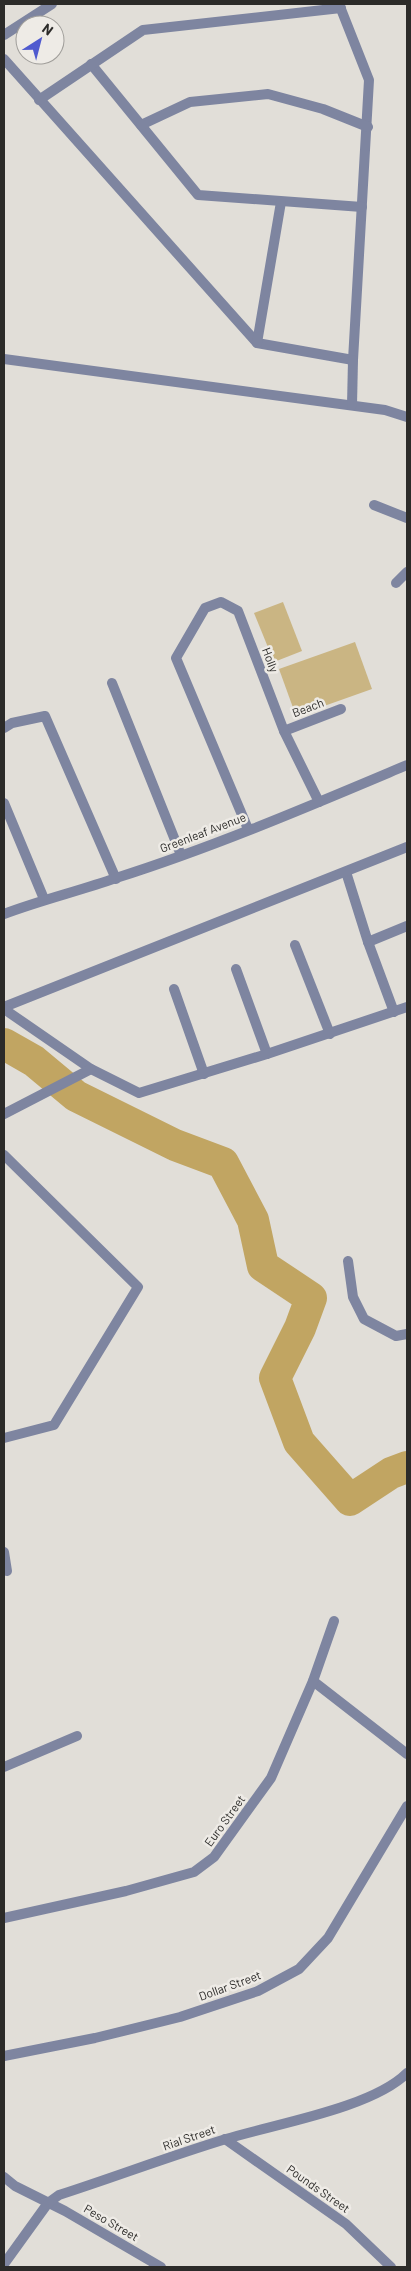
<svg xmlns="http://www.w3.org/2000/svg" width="411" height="2271" font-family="Barlow,sans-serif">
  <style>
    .green { fill: #cab583 }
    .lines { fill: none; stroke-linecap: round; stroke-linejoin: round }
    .river { stroke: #c1a562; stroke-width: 32 }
    .minor { stroke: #7e85a0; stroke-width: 10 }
    .labels { text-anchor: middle; stroke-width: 5; stroke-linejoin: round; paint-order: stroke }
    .street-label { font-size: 12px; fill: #2c2b29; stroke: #eeebe6 }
  </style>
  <rect width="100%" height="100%" fill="#e1ded8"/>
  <g class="green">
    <polygon points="283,602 302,651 274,662 254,613"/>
    <polygon points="355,642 372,689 296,716 279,669"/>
  </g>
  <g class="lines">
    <polyline class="river" points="4,1044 34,1061 76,1096 175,1145 223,1163 253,1220 263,1266 311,1298 300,1328 275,1378 299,1442 350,1500 391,1473 407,1467"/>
    <g class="minor">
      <polyline points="4,35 52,4"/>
      <polyline points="4,59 257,343 353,360 369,80 339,4"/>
      <polyline points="91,64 198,195 362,207"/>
      <polyline points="39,100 143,30 341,8"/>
      <polyline points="141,125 190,102 268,94 323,109 368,127"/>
      <polyline points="257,343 281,202"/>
      <polyline points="4,359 385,410 407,417"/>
      <polyline points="352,405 353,360"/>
      <polyline points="374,505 407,518"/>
      <polyline points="396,583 407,572"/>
      <polyline points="112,683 181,855"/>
      <polyline points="4,728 12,723 45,716 116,879"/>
      <polyline points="284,731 341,709"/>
      <polyline points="4,803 44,899"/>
      <polyline points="248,829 176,658 205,608 221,602 238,611 284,731 319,802"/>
      <polyline points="346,872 368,942 394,1012"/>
      <path d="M4,914C41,900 79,891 116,878C214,847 312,805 407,765"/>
      <polyline points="368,942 407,926"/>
      <polyline points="295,945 330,1034"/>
      <polyline points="236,969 267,1054"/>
      <polyline points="174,989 204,1074"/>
      <polyline points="4,1007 407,847"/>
      <polyline points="4,1009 91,1069 139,1093 267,1054 407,1007"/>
      <polyline points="4,1114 91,1069"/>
      <polyline points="4,1155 138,1287 54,1425 4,1438"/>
      <polyline points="348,1261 353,1297 364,1319 396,1336 407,1334"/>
      <polyline points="4,1552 7,1571"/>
      <polyline points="313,1681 407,1754"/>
      <polyline points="4,1767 77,1736"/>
      <polyline points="4,1918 126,1891 194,1872 214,1857 271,1778 313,1681 334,1621"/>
      <polyline points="4,2056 95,2038 180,2017 258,1991 299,1969 328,1938 407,1806"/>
      <polyline points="225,2139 346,2224 391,2267"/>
      <polyline points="4,2177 15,2186 65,2211 161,2267"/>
      <path d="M4,2264L48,2203L59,2195C115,2177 170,2156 226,2139C275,2124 372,2108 407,2073"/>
    </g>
  </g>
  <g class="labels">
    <g class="street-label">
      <text transform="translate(270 660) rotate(69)" y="4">Holly</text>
      <text transform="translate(308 708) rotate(-21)" y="4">Beach</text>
      <text transform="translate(203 833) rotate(-21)" y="4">Greenleaf Avenue</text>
      <text transform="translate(225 1821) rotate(-54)" y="4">Euro Street</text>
      <text transform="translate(230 1986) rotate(-20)" y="4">Dollar Street</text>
      <text transform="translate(189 2138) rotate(-19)" y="4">Rial Street</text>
      <text transform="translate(318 2189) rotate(35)" y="4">Pounds Street</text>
      <text transform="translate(111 2223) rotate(30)" y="4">Peso Street</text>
    </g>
  </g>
  <rect width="411" height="2271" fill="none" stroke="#2c2b29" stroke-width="10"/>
  <g transform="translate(40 40) rotate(36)"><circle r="24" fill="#eeebe6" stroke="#a09e9a"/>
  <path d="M0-4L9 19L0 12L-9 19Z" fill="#4f5acf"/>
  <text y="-8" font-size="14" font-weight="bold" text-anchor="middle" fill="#2c2b29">N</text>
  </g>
</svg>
